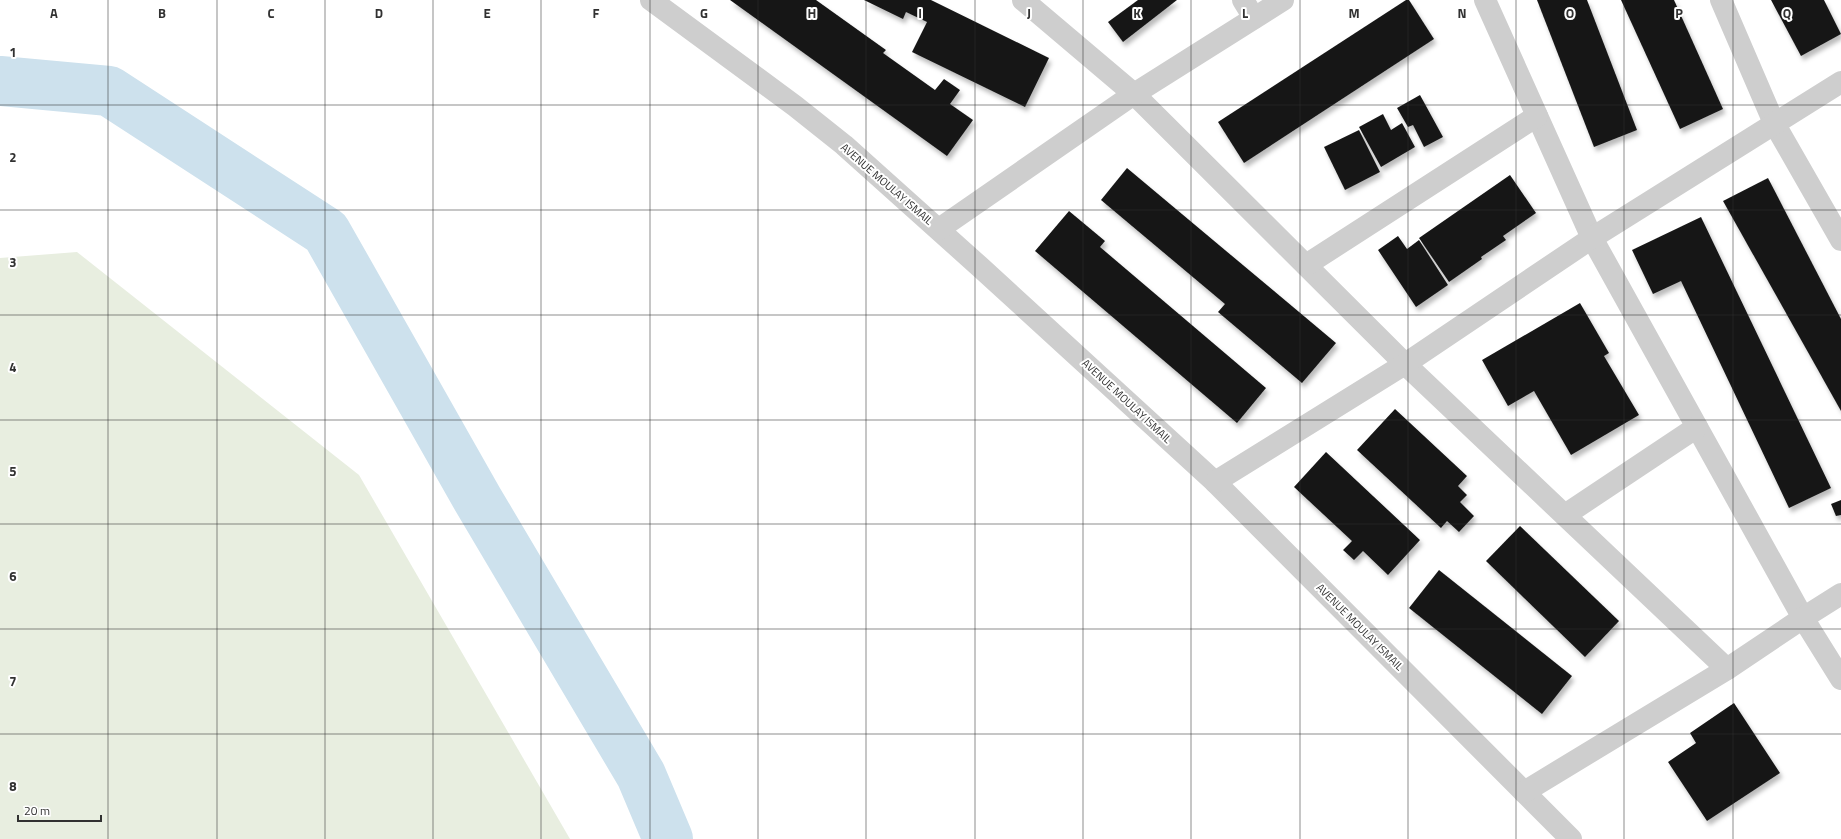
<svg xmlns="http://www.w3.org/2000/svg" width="1841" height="839" font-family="'Titillium Web',sans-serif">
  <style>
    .green { fill: #e8eee0 }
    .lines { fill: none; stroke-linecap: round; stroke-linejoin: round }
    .river { stroke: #cde1ed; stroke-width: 50 }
    .building { fill: #181818; filter: url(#shadow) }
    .minor { stroke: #cecece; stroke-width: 22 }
    .grid { fill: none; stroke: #313131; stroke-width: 1; stroke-opacity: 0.55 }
    .labels { text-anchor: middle; stroke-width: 4; stroke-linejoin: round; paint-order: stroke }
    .street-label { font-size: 11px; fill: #313131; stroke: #fff }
    .grid-label { font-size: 13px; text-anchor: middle; font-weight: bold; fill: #313131; stroke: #fff; stroke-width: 4; stroke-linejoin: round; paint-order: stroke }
  </style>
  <defs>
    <filter id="shadow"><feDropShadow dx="2.5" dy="4.5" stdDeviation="2" flood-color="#0004"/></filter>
  </defs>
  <rect width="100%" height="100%" fill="#fff"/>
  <polygon class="green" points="77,252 359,475 570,839 0,839 0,258"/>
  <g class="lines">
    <polyline class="river" points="0,81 109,91 326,232 478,500 641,775 668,839"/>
  </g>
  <g class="building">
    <polygon points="730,0 816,0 886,50 883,53 935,90 944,79 960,90 950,104 973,120 947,156"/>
    <polygon points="864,0 931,0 1049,58 1025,107 912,52 927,22 906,12 903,19"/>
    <polygon points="1138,0 1177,0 1123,42 1108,22"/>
    <polygon points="1406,0 1409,0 1434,39 1244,163 1218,122"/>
    <polygon points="1537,0 1587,0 1637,130 1594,147"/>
    <polygon points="1621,0 1674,0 1723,109 1680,129"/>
    <polygon points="1771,0 1824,0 1841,34 1801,56"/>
    <polygon points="1420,95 1443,137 1424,147 1413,125 1408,127 1397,108"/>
    <polygon points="1383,114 1391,130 1402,123 1415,147 1381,167 1359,127"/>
    <polygon points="1359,130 1380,172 1345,190 1324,147"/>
    <polygon points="1127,168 1336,343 1302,383 1218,312 1225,304 1101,200"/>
    <polygon points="1510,175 1536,213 1503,236 1506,240 1481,257 1482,259 1449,282 1419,238"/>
    <polygon points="1768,178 1841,319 1841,411 1723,201"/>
    <polygon points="1069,211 1105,241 1100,247 1266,388 1237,423 1035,251"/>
    <polygon points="1701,217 1831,488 1789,508 1681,281 1653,294 1632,250"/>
    <polygon points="1398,236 1407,249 1419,240 1448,285 1416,307 1378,250"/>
    <polygon points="1580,303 1609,353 1604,356 1639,415 1571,455 1534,391 1508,406 1482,360"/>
    <polygon points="1395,409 1467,476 1458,486 1467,495 1460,502 1474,516 1459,532 1447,521 1441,528 1357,450"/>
    <polygon points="1326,452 1420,540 1388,575 1363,551 1354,560 1343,550 1352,541 1294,487"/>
    <polygon points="1841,500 1841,515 1836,516 1831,504"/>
    <polygon points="1520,526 1619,621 1585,657 1486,561"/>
    <polygon points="1439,570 1572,676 1542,714 1409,608"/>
    <polygon points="1734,703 1780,773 1707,821 1668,762 1696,743 1690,733"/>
  </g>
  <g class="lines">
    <g class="minor">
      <polyline points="651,0 795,106 844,145 979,266 1215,482 1571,839"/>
      <polyline points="1023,0 1134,94 1405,364 1727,669"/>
      <polyline points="1243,0 1254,18"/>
      <polyline points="1485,0 1592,238 1803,618 1841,679"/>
      <polyline points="1721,0 1774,123 1841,240"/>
      <polyline points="939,229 1134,94 1283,0"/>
      <polyline points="1306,265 1537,116"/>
      <polyline points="1215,482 1405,364 1592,238 1841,82"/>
      <polyline points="1565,515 1697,427"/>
      <polyline points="1524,792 1727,669 1803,618 1841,594"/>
    </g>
  </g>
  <path class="grid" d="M108,0V839M217,0V839M325,0V839M433,0V839M541,0V839M650,0V839M758,0V839M866,0V839M975,0V839M1083,0V839M1191,0V839M1300,0V839M1408,0V839M1516,0V839M1624,0V839M1733,0V839M0,105H1841M0,210H1841M0,315H1841M0,420H1841M0,524H1841M0,629H1841M0,734H1841"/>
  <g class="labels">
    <g class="street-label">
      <text transform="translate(887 184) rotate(41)" y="4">AVENUE MOULAY ISMAIL</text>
      <text transform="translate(1127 401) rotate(43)" y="4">AVENUE MOULAY ISMAIL</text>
      <text transform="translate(1360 627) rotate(45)" y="4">AVENUE MOULAY ISMAIL</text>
    </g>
  </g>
  <g class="grid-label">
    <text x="54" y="18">A</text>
    <text x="162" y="18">B</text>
    <text x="271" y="18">C</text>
    <text x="379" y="18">D</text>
    <text x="487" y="18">E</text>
    <text x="596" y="18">F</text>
    <text x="704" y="18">G</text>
    <text x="812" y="18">H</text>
    <text x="920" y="18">I</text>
    <text x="1029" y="18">J</text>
    <text x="1137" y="18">K</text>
    <text x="1245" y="18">L</text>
    <text x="1354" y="18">M</text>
    <text x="1462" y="18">N</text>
    <text x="1570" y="18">O</text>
    <text x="1679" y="18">P</text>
    <text x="1787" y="18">Q</text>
    <text x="13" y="57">1</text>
    <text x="13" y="162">2</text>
    <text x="13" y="267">3</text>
    <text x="13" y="372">4</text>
    <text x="13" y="476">5</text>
    <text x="13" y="581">6</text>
    <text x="13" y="686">7</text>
    <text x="13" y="791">8</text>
  </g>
  <path d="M18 815v6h83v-6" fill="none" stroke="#313131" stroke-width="2"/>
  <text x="24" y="815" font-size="12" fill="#313131" stroke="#ffffff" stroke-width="3" paint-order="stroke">20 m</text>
</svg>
